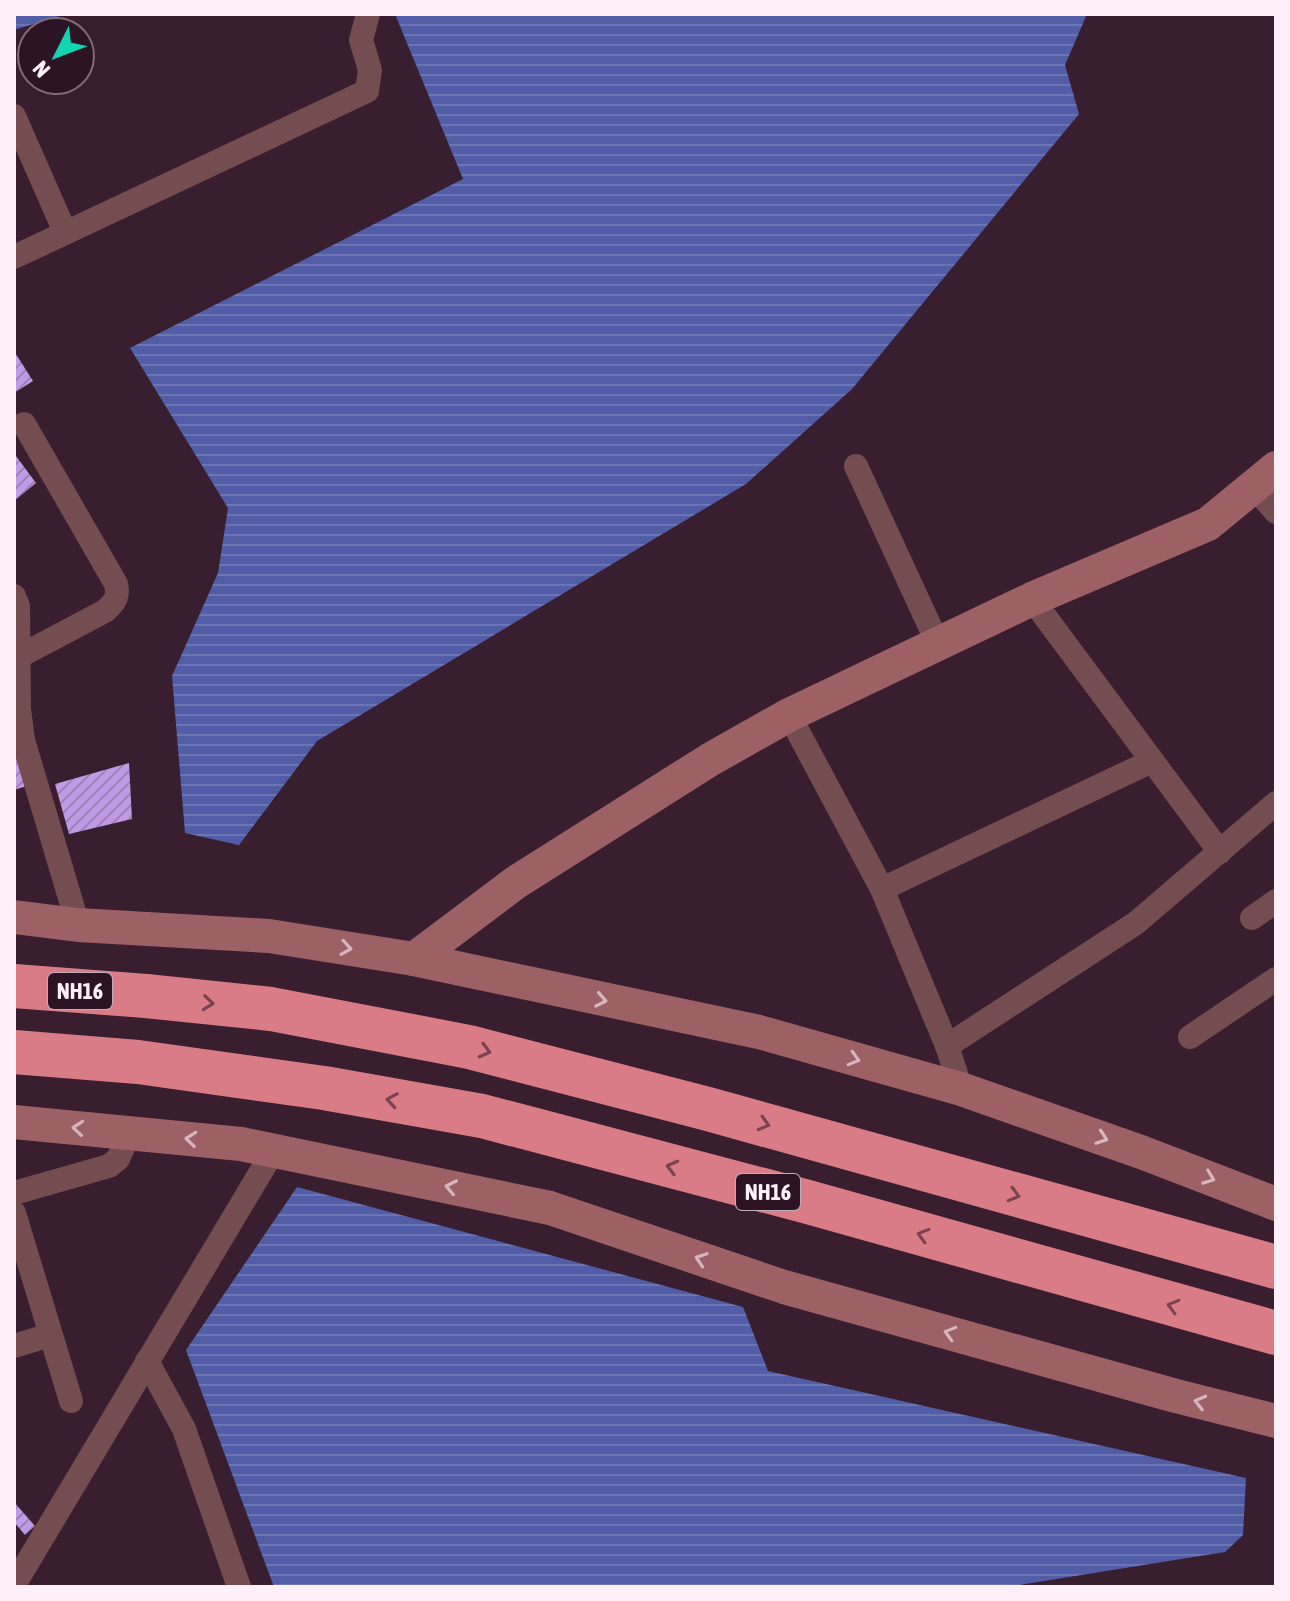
<svg xmlns="http://www.w3.org/2000/svg" width="1290" height="1601" font-family="'Asap Condensed',sans-serif">
  <style>
    .water { fill: url(#water-rules) }
    .building { fill: url(#building-hatch) }
    .lines { fill: none; stroke-linecap: round; stroke-linejoin: round }
    .street { stroke: #734d50; stroke-width: 24 }
    .secondary { stroke: #9d6065; stroke-width: 34 }
    .highway { stroke: #da7c85; stroke-width: 44 }
    .oneway { stroke: #d7b6bd }
    .oneway2 { stroke: #7b4350 }
    .labels { text-anchor: middle; stroke-width: 8; stroke-linejoin: round; paint-order: stroke }
    .shield { fill: #2d1425; stroke: #bfadb9; stroke-width: 2 }
    .shield-label { font-size: 22px; font-weight: bold; fill: #feeff8 }
  </style>
  <defs>
    <pattern id="water-rules" width="6" height="5" patternUnits="userSpaceOnUse" patternTransform="scale(2)"><rect width="6" height="5" fill="#525da7"/><path d="M0 2.5h6" fill="none" stroke="#6c75b4"/></pattern>
    <pattern id="building-hatch" width="6" height="6" patternUnits="userSpaceOnUse" patternTransform="scale(2)"><rect width="6" height="6" fill="#c299e7"/><path d="M-1 1l2-2M0 6l6-6M5 7l2-2" fill="none" stroke="#9f81b8"/></pattern>
  </defs>
  <rect width="100%" height="100%" fill="#381e2f"/>
  <g class="water">
    <polygon points="14,14 66,14 14,30"/>
    <polygon points="395,14 1087,14 1065,65 1079,114 852,389 746,484 317,741 239,845 185,833 172,676 218,573 228,508 130,348 463,179"/>
    <polygon points="297,1187 743,1307 768,1371 1246,1478 1243,1535 1225,1552 1006,1587 274,1587 186,1350"/>
  </g>
  <g class="building">
    <polygon points="14,351 33,381 14,393"/>
    <polygon points="16,456 36,483 14,501 14,457"/>
    <polygon points="14,735 33,784 14,790"/>
    <polygon points="129,763 132,819 69,834 55,784"/>
    <polygon points="14,1502 35,1526 25,1535 14,1522"/>
  </g>
  <g class="lines">
    <g class="street">
      <polyline points="14,116 65,232"/>
      <polyline points="14,257 367,91 370,70 361,40 368,14"/>
      <polyline points="856,466 938,644"/>
      <polyline points="1254,487 1276,512"/>
      <polyline points="14,596 18,606 19,709 23,740 78,925"/>
      <polyline points="1032,599 1220,852"/>
      <path d="M20,656L105,611C115,602 119,597 116,584L24,424"/>
      <polyline points="789,715 882,889 947,1046 961,1089"/>
      <polyline points="882,889 1152,761"/>
      <polyline points="1252,918 1276,901"/>
      <polyline points="1190,1037 1276,979"/>
      <polyline points="947,1046 1136,923 1276,803"/>
      <polyline points="14,1193 109,1166 118,1159 130,1132"/>
      <polyline points="14,1213 71,1401"/>
      <polyline points="14,1346 50,1335"/>
      <polyline points="147,1361 184,1429 239,1587"/>
      <polyline points="14,1585 274,1150"/>
    </g>
    <g class="secondary">
      <polyline points="14,917 78,925 269,936 414,959 759,1032 961,1089 1141,1152 1276,1204"/>
      <polyline points="414,959 515,883 711,759 789,715 1032,599 1208,524 1276,468"/>
      <polyline points="14,1122 241,1144 550,1208 784,1287 1176,1396 1276,1421"/>
    </g>
    <g class="highway">
      <polyline points="14,986 146,996 271,1009 469,1047 708,1109 1276,1267"/>
      <polyline points="14,1052 138,1062 324,1088 482,1116 808,1202 1276,1333"/>
    </g>
  </g>
  <defs><path id="oneway-chevron" d="M-2-3.5L2.5 0L-2 3.5" fill="none" stroke-width="1.6" stroke-linecap="round" stroke-linejoin="round" transform="scale(2)"/></defs>
  <g class="oneway">
    <use href="#oneway-chevron" transform="translate(346 948) rotate(9)"/>
    <use href="#oneway-chevron" transform="translate(601 1000) rotate(11)"/>
    <use href="#oneway-chevron" transform="translate(854 1059) rotate(16)"/>
    <use href="#oneway-chevron" transform="translate(78 1128) rotate(-175)"/>
    <use href="#oneway-chevron" transform="translate(1102 1138) rotate(19)"/>
    <use href="#oneway-chevron" transform="translate(191 1139) rotate(-174)"/>
    <use href="#oneway-chevron" transform="translate(1209 1178) rotate(21)"/>
    <use href="#oneway-chevron" transform="translate(451 1187) rotate(-168)"/>
    <use href="#oneway-chevron" transform="translate(701 1259) rotate(-161)"/>
    <use href="#oneway-chevron" transform="translate(950 1333) rotate(-164)"/>
    <use href="#oneway-chevron" transform="translate(1200 1402) rotate(-166)"/>
  </g>
  <g class="oneway2">
    <use href="#oneway-chevron" transform="translate(208 1003) rotate(6)"/>
    <use href="#oneway-chevron" transform="translate(485 1051) rotate(15)"/>
    <use href="#oneway-chevron" transform="translate(392 1100) rotate(-170)"/>
    <use href="#oneway-chevron" transform="translate(764 1124) rotate(16)"/>
    <use href="#oneway-chevron" transform="translate(672 1167) rotate(-165)"/>
    <use href="#oneway-chevron" transform="translate(1014 1195) rotate(16)"/>
    <use href="#oneway-chevron" transform="translate(923 1235) rotate(-164)"/>
    <use href="#oneway-chevron" transform="translate(1173 1306) rotate(-164)"/>
  </g>
  <g class="labels">
    <g class="shield">
      <rect x="48" y="973" width="64" height="36" rx="6"/>
      <rect x="736" y="1174" width="64" height="36" rx="6"/>
    </g>
    <g class="shield-label">
      <text x="80" y="999">NH16</text>
      <text x="768" y="1200">NH16</text>
    </g>
  </g>
  <rect width="1290" height="1601" fill="none" stroke="#feeff8" stroke-width="32"/>
  <g transform="translate(56 56) rotate(228)"><circle r="38" fill="#2d1425" stroke="#816c79" stroke-width="2"/>
  <path d="M0-6L14 30L0 20L-14 30Z" fill="#12d5b4"/>
  <text y="-12" font-size="22" font-weight="bold" text-anchor="middle" fill="#feeff8">N</text>
  </g>
</svg>
